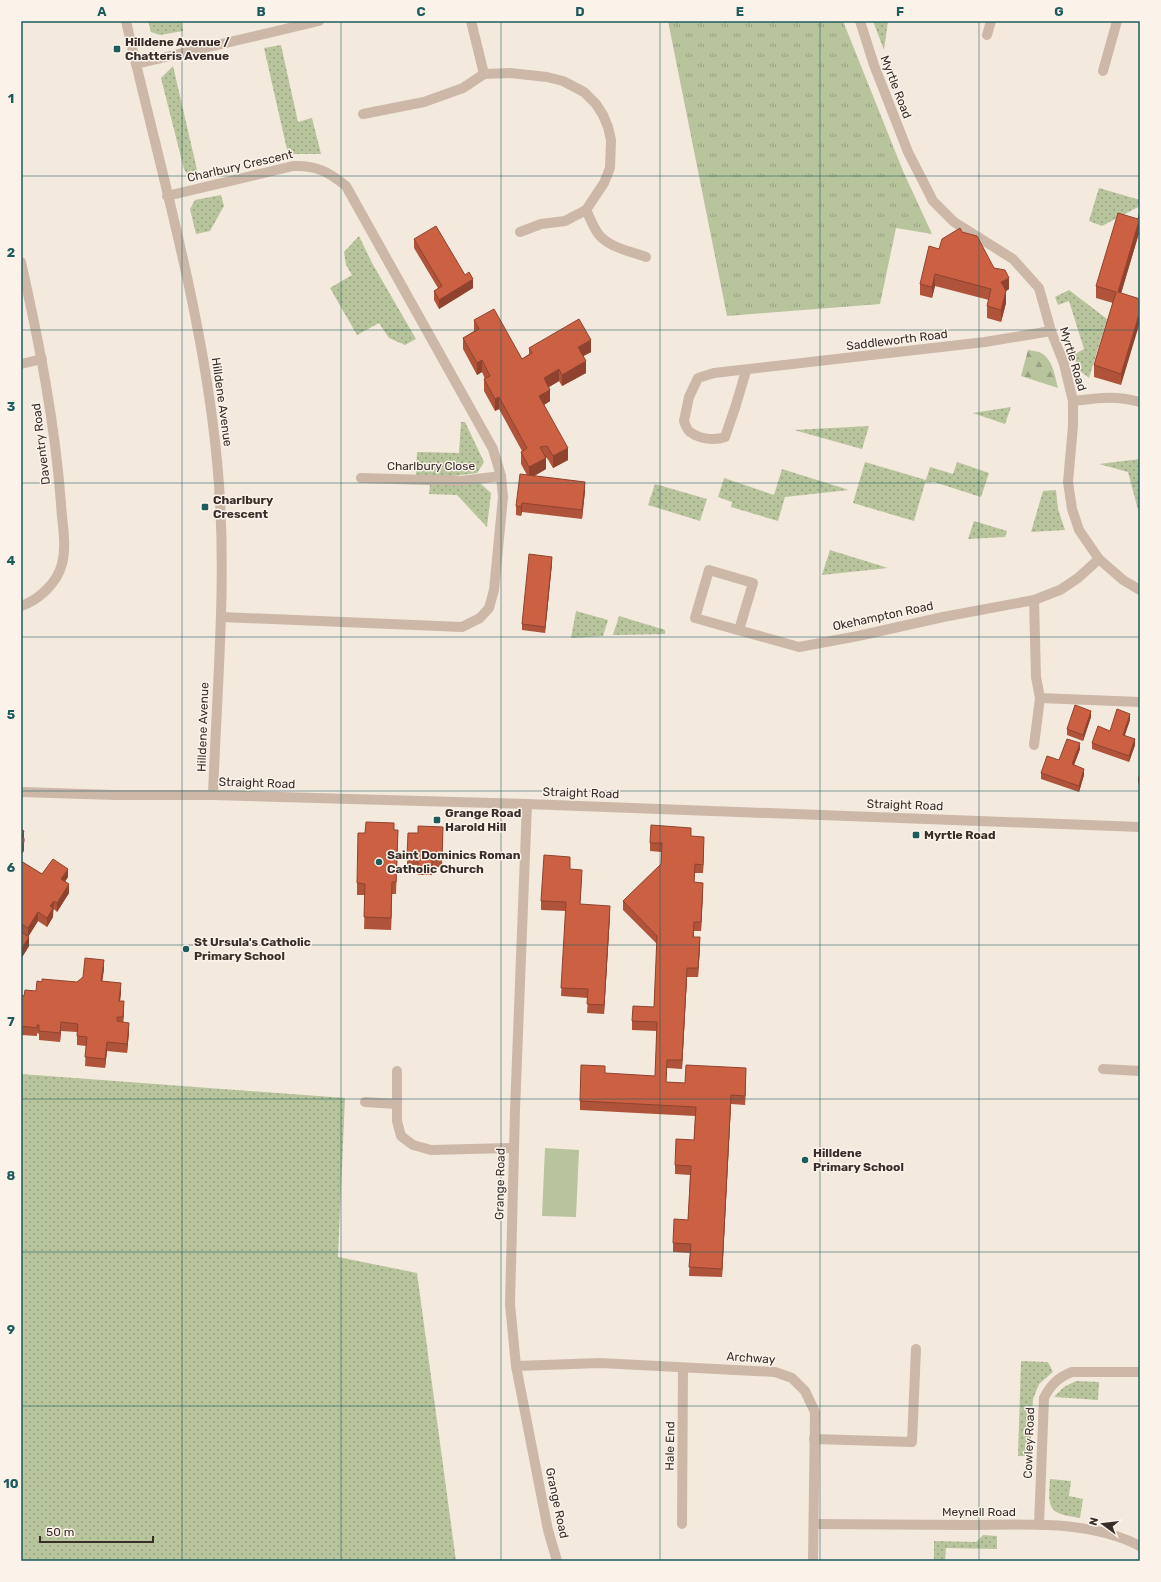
<svg xmlns="http://www.w3.org/2000/svg" width="1161" height="1582" font-family="Rubik,sans-serif">
  <style>
    .grass { fill: url(#grass-dots) }
    .forest { fill: url(#forest-firs) }
    .park { fill: url(#park-tufts) }
    .pitch { fill: #b8c49c }
    .lines { fill: none; stroke-linecap: round; stroke-linejoin: round }
    .minor { stroke: #cdb8a8; stroke-width: 10 }
    .wall { fill: #af533a }
    .shaded-wall { fill: #8f432f }
    .building { fill: #cc6043; stroke: #8f432f }
    .grid { fill: none; stroke: #1c5b5e; stroke-width: 1; stroke-opacity: 0.55 }
    .poi-dot { fill: #1c5b5e; stroke: #fbf3ea; stroke-width: 1.5 }
    .labels { text-anchor: middle; stroke-width: 3; stroke-linejoin: round; paint-order: stroke }
    .poi-label { font-size: 12px; font-weight: bold; fill: #392d29; stroke: #fbf3ea; text-anchor: start }
    .street-label { font-size: 12px; fill: #392d29; stroke: #fbf3ea }
    .neatline { fill: none; stroke: #1c5b5e; stroke-width: 1.5 }
    .grid-label { font-size: 13px; text-anchor: middle; font-weight: bold; fill: #1c5b5e }
  </style>
  <defs>
    <pattern id="grass-dots" width="8" height="8" patternUnits="userSpaceOnUse"><rect width="8" height="8" fill="#b8c49c"/><path d="M2 2h.1M6 6h.1" fill="none" stroke="#97a07f" stroke-width="1.8" stroke-linecap="round"/></pattern>
    <pattern id="forest-firs" width="22" height="20" patternUnits="userSpaceOnUse"><rect width="22" height="20" fill="#b8c49c"/><path d="M5 1l3.5 6h-7zM16 11l3.5 6h-7z" fill="#97a07f"/></pattern>
    <pattern id="park-tufts" width="24" height="20" patternUnits="userSpaceOnUse"><rect width="24" height="20" fill="#b8c49c"/><path d="M3 7l-1-3M5 7V3M7 7l1-3M15 17l-1-3M17 17v-4M19 17l1-3" fill="none" stroke="#97a07f"/></pattern>
  </defs>
  <rect width="100%" height="100%" fill="#f4e9dd"/>
  <g class="grass">
    <polygon points="148,21 181,21 183,31 160,35 151,32"/>
    <polygon points="873,21 888,21 884,50"/>
    <polygon points="281,45 298,122 312,118 321,154 288,154 264,48"/>
    <polygon points="173,66 198,174 188,176 184,169 161,78"/>
    <polygon points="1099,188 1140,200 1140,206 1102,226 1089,221"/>
    <polygon points="221,195 224,206 210,231 196,234 190,209 195,200"/>
    <polygon points="359,236 372,263 416,339 405,345 389,338 379,323 357,335 330,288 352,275 346,265 344,252"/>
    <polygon points="1069,290 1107,319 1089,378 1080,371 1073,355 1084,349 1069,301 1058,305 1055,297"/>
    <polygon points="1011,407 1005,424 973,413"/>
    <polygon points="461,422 465,422 484,462 477,473 453,476 416,476 417,452 459,453"/>
    <polygon points="869,426 862,449 794,430"/>
    <polygon points="1140,459 1140,504 1138,510 1128,472 1099,464"/>
    <polygon points="865,462 926,480 930,467 953,474 957,462 989,473 981,497 934,482 925,483 914,521 853,503"/>
    <polygon points="782,469 849,490 785,497 778,521 731,507 732,502 718,497 724,478 774,495"/>
    <polygon points="430,484 481,484 491,493 487,527 457,495 429,494"/>
    <polygon points="655,484 707,499 700,521 648,505"/>
    <polygon points="1056,490 1058,509 1065,530 1031,532 1043,491"/>
    <polygon points="974,521 1007,531 1005,537 968,539"/>
    <polygon points="830,550 888,568 822,575"/>
    <polygon points="576,611 608,620 603,636 571,638"/>
    <polygon points="619,616 665,630 665,634 613,635"/>
    <polygon points="21,1074 345,1098 338,1257 417,1273 456,1561 21,1561"/>
    <polygon points="1021,1361 1048,1362 1053,1372 1039,1384 1033,1399 1030,1456 1018,1456"/>
    <polygon points="1076,1381 1099,1382 1098,1400 1054,1397 1064,1387"/>
    <path d="M1050,1479L1071,1481L1069,1496L1083,1499L1080,1518C1048,1513 1048,1510 1050,1479Z"/>
    <polygon points="983,1535 997,1536 997,1549 946,1548 945,1561 934,1561 934,1541 976,1542"/>
  </g>
  <path class="forest" d="M1028,350C1032,351 1038,351 1041,353C1053,359 1055,377 1058,388L1021,376Z"/>
  <polygon class="park" points="668,21 843,21 903,171 932,234 896,228 880,304 727,316"/>
  <polygon class="pitch" points="545,1148 579,1150 576,1217 542,1216"/>
  <g class="lines">
    <g class="minor">
      <path d="M126,21C159,166 203,312 217,461C228,572 217,683 213,795"/>
      <polyline points="471,21 484,74"/>
      <polyline points="860,21 874,65 908,152 933,201 954,222 1013,259 1039,288 1051,331 1064,364 1073,401 1073,426 1068,482 1072,509 1079,530 1099,559 1078,578 1060,590 1034,600 1036,677 1040,698 1140,702"/>
      <polyline points="987,35 991,21"/>
      <polyline points="136,64 319,21"/>
      <polyline points="1103,71 1117,21"/>
      <polyline points="363,114 424,102 463,88 484,74 510,73 547,77 563,81 584,92 596,104 603,115 608,127 611,140 610,168 604,183 586,210 565,221 541,224 520,232"/>
      <path d="M167,196L293,166C316,165 329,172 346,186L493,449L501,476L503,497L494,590L489,608L480,618L462,627L222,617"/>
      <path d="M586,210C591,219 594,231 602,238C613,248 632,252 646,257"/>
      <path d="M21,262C39,342 55,422 61,504C62,523 67,545 62,564C57,583 39,600 21,606"/>
      <polyline points="21,364 42,359"/>
      <path d="M746,371L735,408L725,437C714,441 700,439 690,432C687,430 685,424 684,421L689,397L698,378L714,373L985,342L1051,331"/>
      <path d="M1073,401C1098,398 1114,395 1140,402"/>
      <polyline points="361,478 461,481 501,476"/>
      <polyline points="1099,559 1123,580 1140,590"/>
      <polyline points="739,630 753,583 709,570 695,618 799,647 858,636 943,617 1034,600"/>
      <polyline points="1034,745 1040,698"/>
      <polyline points="21,792 115,795 213,795 527,804 1140,827"/>
      <polyline points="527,804 515,1110 510,1304 516,1366 548,1530 557,1561"/>
      <polyline points="1103,1069 1140,1071"/>
      <polyline points="397,1071 397,1121 401,1136 413,1145 431,1150 514,1148"/>
      <polyline points="365,1102 397,1104"/>
      <polyline points="516,1366 600,1363 775,1372 792,1378 805,1391 815,1412 813,1561"/>
      <polyline points="814,1439 912,1442 916,1349"/>
      <polyline points="682,1524 683,1368"/>
      <path d="M814,1524C865,1524 916,1525 966,1525C1024,1525 1088,1519 1140,1546"/>
      <path d="M1039,1525L1044,1398C1051,1384 1059,1377 1072,1372H1140"/>
    </g>
  </g>
  <g class="wall">
    <polygon points="1140,211 1140,233 1139,233 1121,293 1121,385 1094,377 1094,365 1113,303 1096,298 1096,286 1138,219"/>
    <polygon points="962,232 994,268 1009,289 1006,291 1006,303 1001,322 987,318 987,306 989,300 935,286 932,298 920,295 920,284 939,249"/>
    <polygon points="414,239 473,288 439,309 434,300 434,291 438,288 414,248"/>
    <polygon points="474,320 522,359 529,354 529,348 591,352 583,356 586,373 562,386 559,381 549,387 550,401 544,405 568,460 553,468 547,458 546,458 546,469 534,476 585,491 582,519 522,512 521,516 516,515 516,506 527,475 521,464 521,452 522,451 499,409 495,411 484,391 484,379 485,379 482,372 477,375 463,349 463,338 474,331"/>
    <polygon points="552,563 545,633 522,630 522,624"/>
    <polygon points="1091,717 1083,741 1067,735 1067,729"/>
    <polygon points="1130,720 1124,736 1135,745 1129,762 1092,749 1092,743 1110,731"/>
    <polygon points="1080,749 1074,765 1084,775 1079,792 1041,779 1041,773 1059,760"/>
    <polygon points="1140,772 1140,784 1138,783 1138,777"/>
    <polygon points="394,830 398,842 396,894 392,894 391,930 364,929 365,895 357,895 357,883 365,833"/>
    <polygon points="443,836 442,867 432,867 432,875 418,875 418,865 407,865 407,856"/>
    <polygon points="691,836 704,846 703,873 695,873 694,882 703,891 701,931 694,931 694,937 700,946 698,977 687,977 682,1069 667,1068 666,1082 685,1083 746,1077 745,1105 731,1104 722,1277 689,1276 690,1253 673,1252 673,1243 688,1220 690,1175 675,1174 675,1165 694,1140 695,1116 580,1110 580,1101 605,1074 655,1076 657,1031 632,1030 632,1021 654,1007 657,944 623,910 623,901 661,864 661,852 650,851 650,843"/>
    <polygon points="21,861 42,874 68,877 65,881 69,893 57,912 54,909 53,911 53,917 47,927 38,921 28,937 29,946 21,959"/>
    <polygon points="570,869 582,879 580,904 610,915 604,1014 587,1013 588,998 561,996 566,911 541,910 541,901"/>
    <polygon points="104,969 102,981 121,992 120,1001 124,1010 123,1022 129,1032 127,1053 107,1051 105,1068 85,1066 86,1046 77,1045 77,1032 61,1031 60,1042 39,1040 39,1034 37,1033 37,1036 21,1035 21,995 24,996 36,991 77,982"/>
  </g>
  <g class="shaded-wall">
    <polygon points="1139,221 1139,233 1118,304 1118,292"/>
    <polygon points="935,274 935,286 932,298 932,287"/>
    <polygon points="1009,278 1009,289 1001,294 1001,282"/>
    <polygon points="473,279 473,288 439,309 439,300"/>
    <polygon points="1006,291 1006,303 1001,322 1001,310"/>
    <polygon points="1140,311 1140,322 1121,385 1121,374"/>
    <polygon points="591,340 591,352 578,359 578,347"/>
    <polygon points="482,360 482,372 477,375 477,363"/>
    <polygon points="586,361 586,373 562,386 562,375"/>
    <polygon points="559,369 559,381 544,390 544,378"/>
    <polygon points="550,390 550,401 539,408 539,396"/>
    <polygon points="499,397 499,409 495,411 495,399"/>
    <polygon points="568,448 568,460 553,468 553,456"/>
    <polygon points="546,458 546,469 529,479 529,467"/>
    <polygon points="585,482 585,491 582,519 582,510"/>
    <polygon points="522,503 522,512 521,516 521,507"/>
    <polygon points="552,557 552,563 545,633 545,627"/>
    <polygon points="1091,711 1091,717 1083,741 1083,735"/>
    <polygon points="1130,714 1130,720 1123,741 1123,735"/>
    <polygon points="1135,739 1135,745 1129,762 1129,756"/>
    <polygon points="1080,743 1080,749 1072,770 1072,764"/>
    <polygon points="1084,769 1084,775 1079,792 1079,786"/>
    <polygon points="24,831 24,840 22,845 22,836"/>
    <polygon points="704,837 704,846 703,873 703,865"/>
    <polygon points="24,842 24,851 21,855 21,846"/>
    <polygon points="68,869 68,877 61,888 61,879"/>
    <polygon points="392,882 392,894 391,930 391,918"/>
    <polygon points="703,883 703,891 701,931 701,922"/>
    <polygon points="69,884 69,893 57,912 57,903"/>
    <polygon points="54,901 53,917 47,927 47,918 50,906"/>
    <polygon points="610,906 610,915 604,1014 604,1005"/>
    <polygon points="38,912 38,921 28,937 28,928"/>
    <polygon points="29,937 29,946 21,959 21,950"/>
    <polygon points="700,937 700,946 698,977 698,968"/>
    <polygon points="104,960 104,969 101,990 101,981"/>
    <polygon points="687,968 687,977 682,1069 682,1060"/>
    <polygon points="121,983 121,992 119,1010 119,1001"/>
    <polygon points="124,1001 124,1010 123,1026 123,1017"/>
    <polygon points="61,1022 61,1031 60,1042 60,1033"/>
    <polygon points="129,1023 129,1032 127,1053 127,1044"/>
    <polygon points="107,1042 107,1051 105,1068 105,1059"/>
    <polygon points="746,1068 746,1077 745,1105 745,1096"/>
    <polygon points="731,1095 731,1104 722,1277 722,1269"/>
  </g>
  <g class="building">
    <polygon points="1140,211 1140,221 1139,221 1118,292 1140,299 1140,311 1121,374 1094,365 1116,292 1096,286 1118,213 1138,219"/>
    <polygon points="436,226 465,275 469,272 473,279 439,300 434,291 442,286 414,239"/>
    <polygon points="960,228 962,232 977,236 994,268 1005,270 1009,278 1001,282 1006,291 1001,310 987,306 991,289 935,274 932,287 920,284 929,246 939,249 942,239"/>
    <polygon points="494,309 522,359 532,353 529,348 579,319 591,340 578,347 586,361 562,375 559,369 544,378 550,390 539,396 568,448 553,456 547,446 540,447 546,458 529,467 521,452 527,448 499,397 495,399 484,379 490,376 482,360 477,363 463,338 479,329 474,320"/>
    <polygon points="520,474 585,482 582,510 522,503 521,507 516,506"/>
    <polygon points="529,554 552,557 545,627 522,624"/>
    <polygon points="1075,705 1091,711 1083,735 1067,729"/>
    <polygon points="1117,709 1130,714 1123,735 1135,739 1129,756 1092,743 1098,726 1110,731"/>
    <polygon points="1067,739 1080,743 1072,764 1084,769 1079,786 1041,773 1047,756 1059,760"/>
    <polygon points="366,822 394,823 394,830 398,830 396,882 392,882 391,918 364,917 365,884 357,883 358,833 365,833"/>
    <polygon points="651,825 691,828 691,836 704,837 703,865 695,864 694,882 703,883 701,922 694,922 693,937 700,937 698,968 687,968 682,1060 667,1060 666,1082 685,1083 686,1065 746,1068 745,1096 731,1095 722,1269 689,1267 691,1244 673,1243 674,1219 688,1220 691,1166 675,1165 676,1139 694,1140 696,1107 580,1101 581,1065 605,1066 605,1073 655,1076 657,1022 632,1021 633,1006 654,1007 657,936 623,901 661,864 662,843 650,843"/>
    <polygon points="418,826 443,827 442,859 432,858 432,866 418,866 418,856 407,856 408,833 418,833"/>
    <polygon points="21,829 24,831 22,836 24,838 24,842 21,846"/>
    <polygon points="544,855 570,857 570,869 582,870 580,904 610,906 604,1005 587,1004 588,989 561,988 566,902 541,901"/>
    <polygon points="53,859 68,869 61,879 69,884 57,903 54,901 50,906 53,908 47,918 38,912 28,928 21,924 21,861 42,874"/>
    <polygon points="21,932 29,937 21,950"/>
    <polygon points="85,958 104,960 101,981 121,983 119,1001 124,1001 123,1017 117,1017 117,1021 129,1023 127,1044 107,1042 105,1059 85,1057 87,1037 77,1036 78,1024 61,1022 60,1033 39,1031 39,1025 37,1025 37,1028 21,1026 21,995 24,996 25,990 36,991 37,981 42,982 42,979 77,982 83,977"/>
  </g>
  <path class="grid" d="M182,21V1561M341,21V1561M501,21V1561M660,21V1561M820,21V1561M979,21V1561M21,176H1140M21,330H1140M21,483H1140M21,637H1140M21,791H1140M21,945H1140M21,1099H1140M21,1252H1140M21,1406H1140"/>
  <g class="poi-dot">
    <rect x="113" y="45" width="8" height="8" rx="2"/>
    <rect x="201" y="503" width="8" height="8" rx="2"/>
    <rect x="433" y="816" width="8" height="8" rx="2"/>
    <rect x="912" y="831" width="8" height="8" rx="2"/>
    <circle cx="379" cy="862" r="4"/>
    <circle cx="186" cy="949" r="4"/>
    <circle cx="805" cy="1160" r="4"/>
  </g>
  <g class="labels">
    <g class="poi-label">
      <text x="125" y="46">Hilldene Avenue /<tspan x="125" dy="14">Chatteris Avenue</tspan></text>
      <text x="213" y="504">Charlbury<tspan x="213" dy="14">Crescent</tspan></text>
      <text x="445" y="817">Grange Road<tspan x="445" dy="14">Harold Hill</tspan></text>
      <text x="924" y="839">Myrtle Road</text>
      <text x="387" y="859">Saint Dominics Roman<tspan x="387" dy="14">Catholic Church</tspan></text>
      <text x="194" y="946">St Ursula's Catholic<tspan x="194" dy="14">Primary School</tspan></text>
      <text x="813" y="1157">Hilldene<tspan x="813" dy="14">Primary School</tspan></text>
    </g>
    <g class="street-label">
      <text transform="translate(896 87) rotate(69)" y="4">Myrtle Road</text>
      <text transform="translate(240 166) rotate(-13)" y="4">Charlbury Crescent</text>
      <text transform="translate(897 340) rotate(-7)" y="4">Saddleworth Road</text>
      <text transform="translate(1073 359) rotate(73)" y="4">Myrtle Road</text>
      <text transform="translate(222 402) rotate(82)" y="4">Hilldene Avenue</text>
      <text transform="translate(41 444) rotate(-97)" y="4">Daventry Road</text>
      <text x="431" y="470">Charlbury Close</text>
      <text transform="translate(883 616) rotate(-12)" y="4">Okehampton Road</text>
      <text transform="translate(203 727) rotate(-88)" y="4">Hilldene Avenue</text>
      <text transform="translate(257 783) rotate(2)" y="4">Straight Road</text>
      <text transform="translate(581 793) rotate(2)" y="4">Straight Road</text>
      <text transform="translate(905 805) rotate(2)" y="4">Straight Road</text>
      <text transform="translate(500 1184) rotate(-89)" y="4">Grange Road</text>
      <text transform="translate(751 1358) rotate(4)" y="4">Archway</text>
      <text transform="translate(1029 1443) rotate(-88)" y="4">Cowley Road</text>
      <text transform="translate(670 1446) rotate(-89)" y="4">Hale End</text>
      <text transform="translate(557 1503) rotate(78)" y="4">Grange Road</text>
      <text x="979" y="1516">Meynell Road</text>
    </g>
  </g>
  <rect width="1161" height="1582" fill="none" stroke="#fbf3ea" stroke-width="44"/>
  <g transform="translate(1103 1524) rotate(285)" stroke="#fbf3ea" stroke-width="3" paint-order="stroke">
  <path d="M0-3L7 15L0 10L-7 15Z" fill="#392d29"/>
  <text y="-6" font-size="11" font-weight="bold" text-anchor="middle" fill="#392d29">N</text>
  </g>
  <path d="M40 1536v6h113v-6" fill="none" stroke="#392d29" stroke-width="2"/>
  <text x="46" y="1536" font-size="12" fill="#392d29" stroke="#fbf3ea" stroke-width="3" paint-order="stroke">50 m</text>
  <rect x="22" y="22" width="1117" height="1538" class="neatline"/>
  <g class="grid-label">
    <text x="102" y="16">A</text>
    <text x="261" y="16">B</text>
    <text x="421" y="16">C</text>
    <text x="580" y="16">D</text>
    <text x="740" y="16">E</text>
    <text x="900" y="16">F</text>
    <text x="1059" y="16">G</text>
    <text x="11" y="103">1</text>
    <text x="11" y="257">2</text>
    <text x="11" y="411">3</text>
    <text x="11" y="565">4</text>
    <text x="11" y="719">5</text>
    <text x="11" y="872">6</text>
    <text x="11" y="1026">7</text>
    <text x="11" y="1180">8</text>
    <text x="11" y="1334">9</text>
    <text x="11" y="1488">10</text>
  </g>
</svg>
